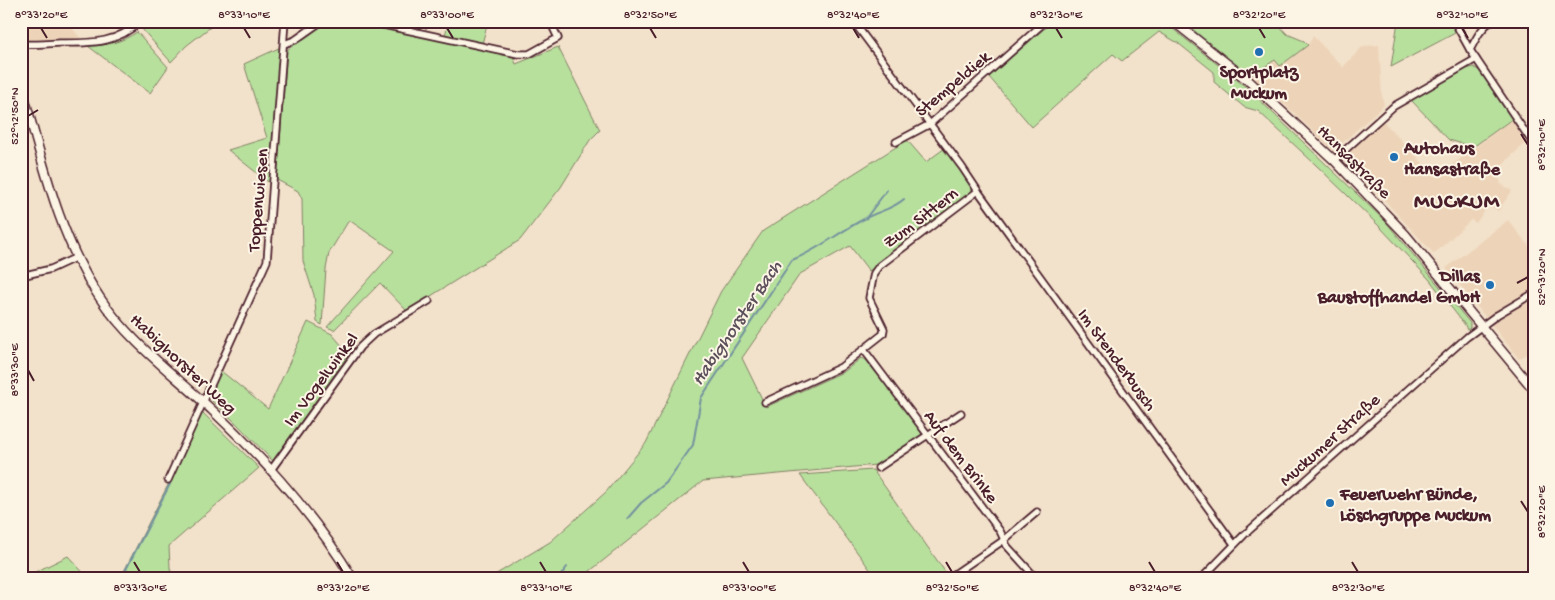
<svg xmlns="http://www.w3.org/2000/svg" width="1555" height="600" font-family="'Gochi Hand',sans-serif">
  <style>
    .built { fill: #edd4b9 }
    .green { fill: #b7e09d; stroke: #808064 }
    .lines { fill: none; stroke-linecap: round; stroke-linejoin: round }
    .stream { stroke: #73929e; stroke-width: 2 }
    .street-casing { stroke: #4a1f2b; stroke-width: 9 }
    .secondary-casing { stroke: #4a1f2b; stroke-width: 11 }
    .street { stroke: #fcf5e5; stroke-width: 5.5 }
    .secondary { stroke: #fcf5e5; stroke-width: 8 }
    .ticks { fill: none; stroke: #4a1f2b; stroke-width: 2 }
    .poi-dot { fill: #1f6fb2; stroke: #fcf5e5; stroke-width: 2 }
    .labels { text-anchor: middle; stroke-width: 4; stroke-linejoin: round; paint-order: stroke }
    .poi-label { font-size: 18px; font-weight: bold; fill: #4a1f2b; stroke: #fcf5e5; text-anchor: start }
    .street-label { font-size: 18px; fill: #4a1f2b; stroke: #fcf5e5 }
    .water-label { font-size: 19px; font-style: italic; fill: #5b4f5b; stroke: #fcf5e5 }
    .district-label { font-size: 22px; font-weight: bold; letter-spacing: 1px; fill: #4a1f2b; stroke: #fcf5e5 }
    .neatline { fill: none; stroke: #4a1f2b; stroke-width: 2 }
    .ticks-label { font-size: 12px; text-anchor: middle; fill: #4a1f2b }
  </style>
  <rect width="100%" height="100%" fill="#f3e2cb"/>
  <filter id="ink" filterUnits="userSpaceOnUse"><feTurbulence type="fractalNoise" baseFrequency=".02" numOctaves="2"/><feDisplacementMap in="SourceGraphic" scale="10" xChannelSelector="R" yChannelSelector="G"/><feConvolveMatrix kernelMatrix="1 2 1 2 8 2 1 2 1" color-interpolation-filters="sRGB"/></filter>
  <g filter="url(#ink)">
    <g class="built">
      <polygon points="21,21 70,21 69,24 82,40 21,40"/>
      <polygon points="1313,36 1343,67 1363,46 1379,45 1382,95 1384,105 1337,148 1332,149 1282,102 1250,76 1275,60 1280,66 1308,45"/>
      <polygon points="1512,119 1527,142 1504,163 1495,176 1501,181 1500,183 1512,191 1498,211 1489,205 1476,223 1471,220 1434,254 1347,160 1346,153 1382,120 1436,177"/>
      <polygon points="1508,220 1534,252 1534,350 1519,359 1446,268"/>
    </g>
    <g class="green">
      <polygon points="145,21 222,21 217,25 213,25 186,46 171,62 142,29 141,24"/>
      <polygon points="326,21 352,21 513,56 516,64 558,47 600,130 590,140 561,187 520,240 407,311 380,283 334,330 327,327 394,251 349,220 329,253 326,269 322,325 317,322 314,295 303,261 302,199 298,191 277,180 287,50"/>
      <polygon points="449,21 488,21 482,44 445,35"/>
      <polygon points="1053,21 1163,21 1246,87 1386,222 1470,323 1470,328 1467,330 1465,325 1429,279 1380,227 1317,166 1258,111 1244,107 1214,82 1214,72 1178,43 1159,32 1122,61 1113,54 1032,127 989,77"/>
      <polygon points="1182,21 1275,21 1287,34 1304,41 1308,45 1280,66 1275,60 1250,76"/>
      <polygon points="1398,21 1452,21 1457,32 1391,67"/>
      <path d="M137,32L168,67L150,93L88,46C106,46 122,42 137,32Z"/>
      <polygon points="281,47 272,185 228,150 267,138 244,64"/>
      <polygon points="1474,67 1481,72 1512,119 1473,147 1449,140 1411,100 1466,69"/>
      <polygon points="907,140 926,162 945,148 974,188 967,198 869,271 850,246 800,274 742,358 766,407 845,371 861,358 866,360 925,434 876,465 703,481 580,579 488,579 550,542 606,492 646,443 721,291 763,231"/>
      <polygon points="308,322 332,334 349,354 273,461 235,422 211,400 211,395 221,371 268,409"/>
      <polygon points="202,412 259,468 169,546 170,568 173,579 120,579 169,483"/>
      <polygon points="873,470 946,573 939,579 877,579 800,475"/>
      <polygon points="68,556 89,579 21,579"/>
    </g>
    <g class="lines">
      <g class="stream">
        <polyline points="866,218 887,190"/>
        <path d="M627,519L641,503L666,483L693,445L701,398L792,260C820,249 840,231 866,218C879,211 893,209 904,199"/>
        <polyline points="121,579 170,484"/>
        <polyline points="558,579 567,567"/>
      </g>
      <g class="street-casing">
        <g id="street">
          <polyline points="365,21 518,54 529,54 558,38 550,21"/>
          <polyline points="1454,21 1470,50"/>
          <path d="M1491,21C1480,29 1476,39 1470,50L1534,145"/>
          <path d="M21,44C34,45 47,44 61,43C92,43 116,44 141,21"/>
          <polyline points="284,44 295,40 322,21"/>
          <polyline points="896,142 930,124 1046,21"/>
          <polyline points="1334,160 1394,106 1476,59"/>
          <polyline points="978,191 1234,544"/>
          <polyline points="21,276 51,269 77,257"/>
          <polyline points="864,350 1000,531 1007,546 1037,579"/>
          <polyline points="765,402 841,367 883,334 884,329 869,298 874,273 879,266 978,191 962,167 853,21"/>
          <polyline points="878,468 961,413"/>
          <polyline points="271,470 360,347 374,334 429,301"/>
          <polyline points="168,480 267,261 285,21"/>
          <polyline points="950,577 1004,540 1037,512"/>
          <polyline points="1201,579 1244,535 1467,337 1497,315 1534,293"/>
        </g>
      </g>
      <g class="secondary-casing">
        <g id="secondary">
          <polyline points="1173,21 1250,82 1334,160 1405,234 1534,390"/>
          <path d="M21,86C42,158 58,236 100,298C130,343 174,374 213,411C266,461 315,516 353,579"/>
        </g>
      </g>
      <use href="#street" class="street"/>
      <use href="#secondary" class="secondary"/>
    </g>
  </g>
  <path class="ticks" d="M41,28L47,38M244,28L250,38M447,28L453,38M650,28L656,38M853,28L859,38M1056,28L1062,38M1259,28L1265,38M1462,28L1468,38M28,116L38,110M1521,134L1528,145M1517,283L1528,277M28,370L34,381M1521,501L1528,512M134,562L140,572M337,562L343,572M540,562L546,572M743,562L749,572M946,562L952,572M1149,562L1155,572M1352,562L1358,572"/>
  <g class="poi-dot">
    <circle cx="1259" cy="52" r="5"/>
    <circle cx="1394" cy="157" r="5"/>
    <circle cx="1490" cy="285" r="5"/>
    <circle cx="1330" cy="503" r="5"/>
  </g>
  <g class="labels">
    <g class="poi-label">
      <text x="1259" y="77" text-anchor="middle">Sportplatz<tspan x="1259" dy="21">Muckum</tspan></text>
      <text x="1404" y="153">Autohaus<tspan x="1404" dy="21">Hansastraße</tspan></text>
      <text x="1480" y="281" text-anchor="end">Dillas<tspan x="1480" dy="21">Baustoffhandel GmbH</tspan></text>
      <text x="1340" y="499">Feuerwehr Bünde,<tspan x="1340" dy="21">Löschgruppe Muckum</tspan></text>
    </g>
    <g class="street-label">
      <text transform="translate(952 83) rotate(-40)" y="6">Stempeldiek</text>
      <text transform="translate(1355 161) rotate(45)" y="6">Hansastraße</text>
      <text transform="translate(257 200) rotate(-85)" y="6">Toppenwiesen</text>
      <text transform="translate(920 217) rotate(-37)" y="6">Zum Sittern</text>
      <text transform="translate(1118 359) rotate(54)" y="6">Im Stenderbusch</text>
      <text transform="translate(184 363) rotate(43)" y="6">Habighorster Weg</text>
      <text transform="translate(320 379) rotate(-53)" y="6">Im Vogelwinkel</text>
      <text transform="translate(1329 439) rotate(-42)" y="6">Muckumer Straße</text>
      <text transform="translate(962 456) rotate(53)" y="6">Auf dem Brinke</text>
    </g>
    <g class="water-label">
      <text transform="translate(735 322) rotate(-56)" y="7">Habighorster Bach</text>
    </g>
    <g class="district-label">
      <text x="1457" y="207">MUCKUM</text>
    </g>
  </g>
  <rect width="1555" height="600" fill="none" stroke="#fcf5e5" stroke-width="55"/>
  <rect x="28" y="28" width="1500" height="544" class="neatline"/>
  <g class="ticks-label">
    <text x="41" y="18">8°33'20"E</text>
    <text x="244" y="18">8°33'10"E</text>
    <text x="447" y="18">8°33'00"E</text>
    <text x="650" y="18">8°32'50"E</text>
    <text x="853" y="18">8°32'40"E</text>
    <text x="1056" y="18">8°32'30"E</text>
    <text x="1259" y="18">8°32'20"E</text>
    <text x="1462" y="18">8°32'10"E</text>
    <text transform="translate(14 116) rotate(-90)" y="4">52°12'50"N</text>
    <text transform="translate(1541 145) rotate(-90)" y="4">8°32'10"E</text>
    <text transform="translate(1541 277) rotate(-90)" y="4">52°13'20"N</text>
    <text transform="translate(14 370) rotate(-90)" y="4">8°33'30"E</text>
    <text transform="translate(1541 512) rotate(-90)" y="4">8°32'20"E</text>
    <text x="140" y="591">8°33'30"E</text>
    <text x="343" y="591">8°33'20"E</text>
    <text x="546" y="591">8°33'10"E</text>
    <text x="749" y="591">8°33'00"E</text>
    <text x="952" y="591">8°32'50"E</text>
    <text x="1155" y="591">8°32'40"E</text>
    <text x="1358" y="591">8°32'30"E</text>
  </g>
</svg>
